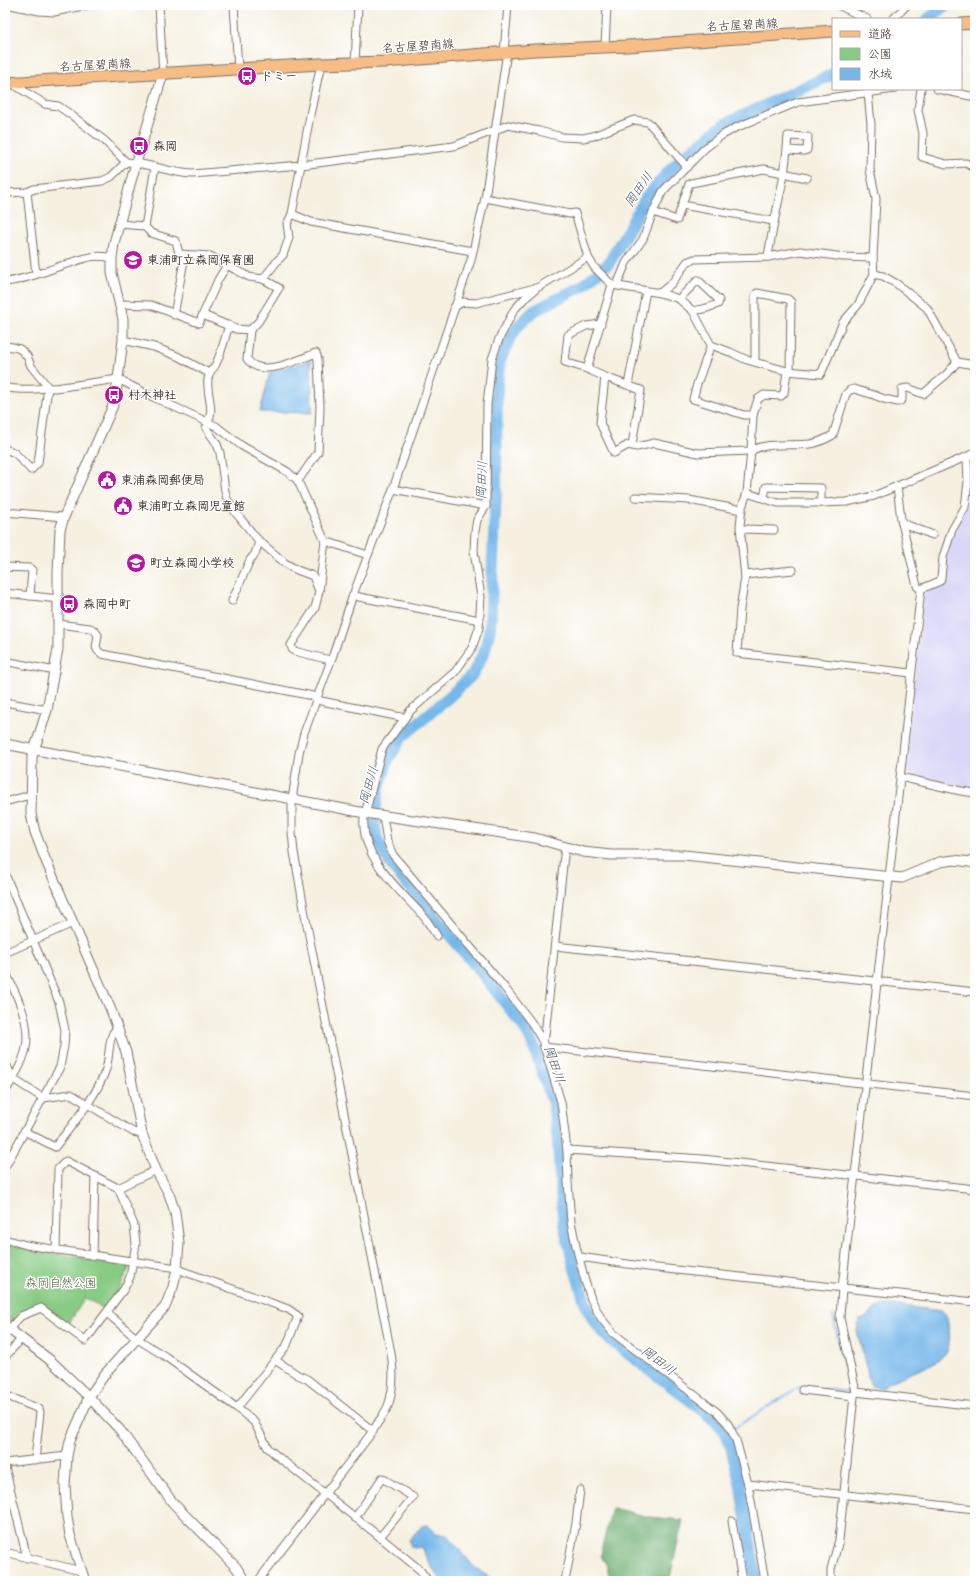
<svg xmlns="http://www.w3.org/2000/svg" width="980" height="1586" font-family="Mali,'Klee One',sans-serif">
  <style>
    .built { fill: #d9d6f7 }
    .green { fill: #88cb84; stroke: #627a51 }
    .forest { fill: #6eaf72; stroke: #546c48 }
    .water { fill: #76b7ea; stroke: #587084 }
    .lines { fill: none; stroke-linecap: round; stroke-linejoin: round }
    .stream { stroke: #76b7ea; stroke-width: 2 }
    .river { stroke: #76b7ea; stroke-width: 12 }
    .minor-casing { stroke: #7c6f62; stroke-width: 9 }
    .tertiary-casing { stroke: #7c6f62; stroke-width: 11 }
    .primary-casing { stroke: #7c6f62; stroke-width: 13 }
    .minor { stroke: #fff; stroke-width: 7 }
    .tertiary { stroke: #fff; stroke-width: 9 }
    .primary { stroke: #f6be86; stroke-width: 11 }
    .labels { text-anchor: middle; stroke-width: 3; stroke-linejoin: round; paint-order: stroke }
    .street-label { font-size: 12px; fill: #3b2a1e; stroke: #fff }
    .poi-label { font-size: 12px; font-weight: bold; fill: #3b2a1e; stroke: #fff; text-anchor: start }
    .park-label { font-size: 12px; fill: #566242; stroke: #fff }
    .water-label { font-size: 13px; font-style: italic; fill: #505b65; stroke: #fff }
  </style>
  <rect width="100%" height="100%" fill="#fff"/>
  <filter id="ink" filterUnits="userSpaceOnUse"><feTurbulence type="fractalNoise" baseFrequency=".025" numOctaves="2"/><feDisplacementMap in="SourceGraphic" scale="8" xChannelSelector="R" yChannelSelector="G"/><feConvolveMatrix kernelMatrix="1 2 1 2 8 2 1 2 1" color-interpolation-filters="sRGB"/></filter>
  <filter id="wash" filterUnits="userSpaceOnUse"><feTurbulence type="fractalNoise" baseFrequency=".012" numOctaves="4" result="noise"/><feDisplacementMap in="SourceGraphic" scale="16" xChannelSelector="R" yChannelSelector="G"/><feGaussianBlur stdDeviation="0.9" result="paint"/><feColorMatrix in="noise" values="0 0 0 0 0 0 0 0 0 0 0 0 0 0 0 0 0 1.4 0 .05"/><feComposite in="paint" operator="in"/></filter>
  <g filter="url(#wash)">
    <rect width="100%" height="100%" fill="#f5f0e0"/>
    <polygon class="built" points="975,456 975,789 960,788 904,773 924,593 927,590 942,586 946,581 945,558 955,530 969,498 971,459"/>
    <polygon class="green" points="5,1242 27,1249 128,1265 129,1268 119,1290 104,1309 85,1298 69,1323 42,1305 19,1312 12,1322 5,1319"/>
    <polygon class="forest" points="612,1508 650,1517 683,1520 670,1578 642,1576 638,1581 611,1581 606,1564 601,1556 602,1547"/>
    <g class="water">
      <polygon points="311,360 312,413 260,412 270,372"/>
      <path d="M884,1305H895L941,1311C948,1316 948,1322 949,1331C950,1338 950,1349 944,1355C933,1367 903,1375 888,1383L883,1388L871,1387L857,1331L859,1319H864L875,1309Z"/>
      <polygon points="428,1525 434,1531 434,1534 447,1535 476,1569 496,1581 440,1581 426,1557 421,1547 415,1548 411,1547 409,1540 422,1526"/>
    </g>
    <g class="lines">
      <g class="stream">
        <polyline points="823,1389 850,1392 833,1316 834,1315"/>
        <polyline points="725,1434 799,1387 803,1387"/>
      </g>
      <g class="river">
        <polyline points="928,19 947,5"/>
        <polyline points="756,1581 740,1481 729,1440 723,1429 704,1411 609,1339 594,1321 587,1308 575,1269 564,1224 561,1192 558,1141 553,1103 533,1044 524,1027 485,977 392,866 377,839 374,821 378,791 388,760 402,737 449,697 472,675 484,653 490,629 496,489 497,382 500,361 508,342 517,327 534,311 582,286 609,263 646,198 669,171 688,153 725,124 833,74"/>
      </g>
    </g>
  </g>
  <g filter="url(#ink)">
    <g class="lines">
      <g class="minor-casing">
        <g id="minor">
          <polyline points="11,5 39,11 54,12 87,5"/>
          <polyline points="159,5 163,74"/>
          <polyline points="234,5 238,69"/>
          <polyline points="838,5 867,19"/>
          <polyline points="893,19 907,5"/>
          <polyline points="605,47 607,5"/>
          <polyline points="504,52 508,5"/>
          <polyline points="355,63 358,5"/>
          <path d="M11,83L45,104L58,106L70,114L105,141L126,162C149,163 170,173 192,174L301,165L454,146L508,125L539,131L562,137L583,138L593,136L634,120L648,122L687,167"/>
          <polyline points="921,89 918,110 923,133 922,157 946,164 966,163 975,168"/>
          <polyline points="937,89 975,97"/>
          <polyline points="27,192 36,274"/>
          <polyline points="5,193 27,192 34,189 102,181 111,177 126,162"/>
          <polyline points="485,198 570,214 575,213 588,257 594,267 612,285 660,293 679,299 693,311 711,345 730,352 747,360 787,371 821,374 843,322 858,305 874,274 873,258 876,199 870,170 871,124 868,93"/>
          <polyline points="682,205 773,221"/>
          <polyline points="653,212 677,220 689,184 691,183 764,169 807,178"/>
          <polyline points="292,214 311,222 472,251"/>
          <path d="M119,224L144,226L151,233L176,241L179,254L210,256L249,277L263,279L279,288L258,322L250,330L247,359C261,379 297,360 316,353L318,359L320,408L318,452L298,481"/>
          <polyline points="145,227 155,167"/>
          <path d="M768,257C772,229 779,201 784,174C786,161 787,149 788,136L808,137L807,150L804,151L787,150"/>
          <polyline points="874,274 883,276 897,284 927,308 957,362"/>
          <polyline points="263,279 278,260 283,255 289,238 287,224 292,214 311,110 321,64"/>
          <path d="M5,282C26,280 47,270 67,264C83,259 95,253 112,258"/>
          <polyline points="617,285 626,263 643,239 653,212 663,191 704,149 721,136 735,128 798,102 895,89"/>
          <polyline points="660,293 672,283 687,262 694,259 768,257 800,251 844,257 873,258"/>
          <polyline points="679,299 698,280 719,300 718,304 707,308 693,311"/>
          <polyline points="119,304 151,305 199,323 218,280 227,265"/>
          <polyline points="454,307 463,302 476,303 535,288"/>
          <polyline points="174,315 185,255"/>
          <polyline points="203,315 236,329 250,330"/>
          <path d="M601,324L586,326L568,335L565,362L587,369L605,377L600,423L614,453L628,445L637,447L654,443L698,453L751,451C765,442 793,446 810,444C818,443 826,439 833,435L846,394L850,390L854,389L874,395L884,399L898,402L902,400V389L908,388L923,394L947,374L957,362"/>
          <polyline points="123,340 154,347 177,356 209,373"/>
          <polyline points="711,345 697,384 693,399 744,415 753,415"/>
          <polyline points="5,346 13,347 20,349 27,356 31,366 48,387 38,463 31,470 15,453 5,449"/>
          <polyline points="755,362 755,296 757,293 788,299 791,302 790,372"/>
          <polyline points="957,362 975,365"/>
          <polyline points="587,369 612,285"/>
          <polyline points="787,371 784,393 781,396 764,395 758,399 753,415 751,451 747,493 742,507 740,526 745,578 740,609 737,653 911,673"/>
          <polyline points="605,377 641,390 632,445"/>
          <polyline points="628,385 646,291"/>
          <path d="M5,388C15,389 25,390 35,389C42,389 48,387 55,388L118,379L153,397L216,426L242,446L288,472L298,481L325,541L368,555"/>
          <path d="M208,421C215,410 206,393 208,379C209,369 213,371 216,364C222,351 225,338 229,325"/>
          <polyline points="206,428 217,444 220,453 225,491 227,499 235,512 259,541 285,563 297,570 313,576 319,591 317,600 315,608 291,645 292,649 294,651 330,660"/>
          <polyline points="897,486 901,519 917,586 920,589"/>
          <polyline points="393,489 486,506"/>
          <polyline points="747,493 778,503 821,503 847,502 874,496 975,453"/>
          <polyline points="635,497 689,500 742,510"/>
          <polyline points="764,498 766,487 821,488 821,503"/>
          <polyline points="5,512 64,517"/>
          <polyline points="902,523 933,535"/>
          <polyline points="741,529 774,530"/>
          <polyline points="5,567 29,568 32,570 30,596"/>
          <polyline points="745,575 793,570"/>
          <polyline points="319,591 325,541"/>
          <polyline points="5,593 58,599"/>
          <polyline points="353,595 359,597 480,620"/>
          <polyline points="232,601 250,560 255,554 259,541"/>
          <polyline points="58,624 90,628 94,630 98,635 96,647 98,651 102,654 313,696 321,701 401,717 404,719"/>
          <polyline points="5,661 55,671"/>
          <polyline points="5,702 47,710"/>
          <polyline points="900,777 961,791 975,793"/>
          <polyline points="5,802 30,795"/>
          <polyline points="383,816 387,841 393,855 504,987 531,1022 542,1040 561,1102 567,1150 568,1182 571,1222 576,1246 585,1281 591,1299 601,1318 613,1333 717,1412 728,1424 736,1440 748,1484 765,1581"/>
          <polyline points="5,874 59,1002 65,1030 64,1046 60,1067 5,1167"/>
          <path d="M437,936C433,930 429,924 425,918C401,891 360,858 364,818L382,749L410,711L455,672L472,648L479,628L481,597L474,551L475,531L477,520L486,506L487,405L492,359L499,339L514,310L524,299L537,288L588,257"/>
          <path d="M555,946C695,960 835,976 975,992"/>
          <polyline points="5,953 73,923"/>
          <path d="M5,971C16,994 31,1021 26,1048C23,1063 13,1079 5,1092"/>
          <polyline points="542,1040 545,1035 565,846"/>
          <polyline points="544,1047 975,1096"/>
          <polyline points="5,1062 13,1079 43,1098 71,1094 133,1132 142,1134"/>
          <path d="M24,1131L55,1147C72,1125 97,1096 106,1069C109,1061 109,1038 113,1033C113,1032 117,1029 118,1029"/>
          <polyline points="567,1150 703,1159 975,1189"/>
          <polyline points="118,1188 156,1170"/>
          <polyline points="5,1239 26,1245 177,1268"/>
          <polyline points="93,1256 95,1176"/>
          <polyline points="580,1257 648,1267 975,1302"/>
          <polyline points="177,1269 288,1309 298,1316 287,1345 237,1408"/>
          <polyline points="107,1313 136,1338 166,1357 237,1408 254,1422 268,1448 277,1456 380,1537 420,1570 428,1581"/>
          <polyline points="9,1329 21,1316 41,1308 85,1341 124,1289 130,1277 136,1244 134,1225 118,1188 66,1161 58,1169 56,1250"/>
          <polyline points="5,1357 22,1338"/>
          <polyline points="275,1360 298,1375 307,1379 373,1431"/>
          <polyline points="802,1390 854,1396"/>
          <polyline points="856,1392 975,1406"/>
          <polyline points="5,1395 39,1409 40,1412 35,1460"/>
          <polyline points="5,1463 67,1456"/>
          <polyline points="5,1467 27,1558"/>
          <polyline points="748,1484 975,1509"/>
          <polyline points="355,1518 382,1478 413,1497 380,1537"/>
          <polyline points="732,1521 742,1581"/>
          <polyline points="5,1552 81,1571"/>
          <path d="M258,1581L373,1431C377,1423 384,1415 388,1406C394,1389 394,1371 391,1353L306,920L294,852L292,833V800L299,753L304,733L333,655L353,595L393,489L471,260L485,198L507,52"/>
          <polyline points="565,1581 576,1523 580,1490"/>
          <polyline points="831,1581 831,1569 839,1540 854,1396 856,1392 840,1318 842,1288 889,878 921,589 940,581 941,578 943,557 952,530 965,507 968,482 967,457"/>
        </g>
      </g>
      <g class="tertiary-casing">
        <g id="tertiary">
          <polyline points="5,744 365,813 535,838 583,852 611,855 684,855 902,878 940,862 954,860 970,862 975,864"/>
          <polyline points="5,1326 50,1360 89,1397 120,1430 173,1503 236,1567 245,1581"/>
          <polyline points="85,1581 70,1535 67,1517 65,1485 67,1456 70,1441 89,1397 105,1374 165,1307 173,1287 177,1269 179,1243 175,1212 169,1194 156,1170 142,1134 126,1052 111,1010 46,861 35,832 31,814 32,757 47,710 58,649 58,572 60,530 64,517 112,408 116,394 123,340 123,319 112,273 112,258 114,243 136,163 163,74"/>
        </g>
      </g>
      <g class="primary-casing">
        <g id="primary">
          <polyline points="961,24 975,23"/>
          <polyline points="5,83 321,64 384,62 535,50 627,46 833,31"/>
        </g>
      </g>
      <use href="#minor" class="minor"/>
      <use href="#tertiary" class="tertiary"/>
      <use href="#primary" class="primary"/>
    </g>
  </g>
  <defs>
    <g id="bus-disc" transform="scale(1)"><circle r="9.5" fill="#b5179e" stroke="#fff"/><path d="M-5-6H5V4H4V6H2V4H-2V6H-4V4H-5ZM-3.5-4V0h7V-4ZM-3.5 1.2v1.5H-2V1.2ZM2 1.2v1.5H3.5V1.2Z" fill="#fff"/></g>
    <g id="school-disc" transform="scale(1)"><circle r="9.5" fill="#b5179e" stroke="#fff"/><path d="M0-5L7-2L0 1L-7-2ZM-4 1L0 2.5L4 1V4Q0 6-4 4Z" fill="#fff"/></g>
    <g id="civic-disc" transform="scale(1)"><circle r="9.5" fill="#b5179e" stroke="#fff"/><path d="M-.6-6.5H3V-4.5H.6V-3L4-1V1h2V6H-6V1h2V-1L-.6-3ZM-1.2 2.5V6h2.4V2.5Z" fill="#fff"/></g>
  </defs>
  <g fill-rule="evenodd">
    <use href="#bus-disc" x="247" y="76"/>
    <use href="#bus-disc" x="139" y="146"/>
    <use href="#school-disc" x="133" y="260"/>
    <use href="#bus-disc" x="114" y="395"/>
    <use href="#civic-disc" x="107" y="480"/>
    <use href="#civic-disc" x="123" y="506"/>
    <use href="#school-disc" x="136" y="563"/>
    <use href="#bus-disc" x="69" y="604"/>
  </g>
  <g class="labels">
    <g class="street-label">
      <text transform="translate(742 25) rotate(-3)" y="4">名古屋碧南線</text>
      <text transform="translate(418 46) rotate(-4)" y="4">名古屋碧南線</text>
      <text transform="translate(95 65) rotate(-3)" y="4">名古屋碧南線</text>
    </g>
    <g class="poi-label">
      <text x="261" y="80">ドミー</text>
      <text x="153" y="150">森岡</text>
      <text x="147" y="264">東浦町立森岡保育園</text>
      <text x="128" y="399">村木神社</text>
      <text x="121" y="484">東浦森岡郵便局</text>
      <text x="137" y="510">東浦町立森岡児童館</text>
      <text x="150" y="567">町立森岡小学校</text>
      <text x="83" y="608">森岡中町</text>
    </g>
    <g class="park-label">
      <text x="61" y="1287">森岡自然公園</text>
    </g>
    <g class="water-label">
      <text transform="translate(638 189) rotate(-55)" y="5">岡田川</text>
      <text transform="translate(481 480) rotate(-88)" y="5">岡田川</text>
      <text transform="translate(368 785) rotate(-74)" y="5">岡田川</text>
      <text transform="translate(555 1064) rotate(71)" y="5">岡田川</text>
      <text transform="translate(659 1360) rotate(37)" y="5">岡田川</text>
    </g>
  </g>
  <rect width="980" height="1586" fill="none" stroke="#fff" stroke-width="20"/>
  <rect x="832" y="18" width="130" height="72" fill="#ffffff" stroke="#b1aaa5"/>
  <rect x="840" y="31" width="20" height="6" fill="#f6be86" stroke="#b1aaa5"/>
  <text x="868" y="38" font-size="12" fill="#3b2a1e">道路</text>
  <rect x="840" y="48" width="20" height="12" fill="#88cb84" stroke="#b1aaa5"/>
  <text x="868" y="58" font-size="12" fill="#3b2a1e">公園</text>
  <rect x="840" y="68" width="20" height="12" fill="#76b7ea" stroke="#b1aaa5"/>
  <text x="868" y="78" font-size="12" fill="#3b2a1e">水域</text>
</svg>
